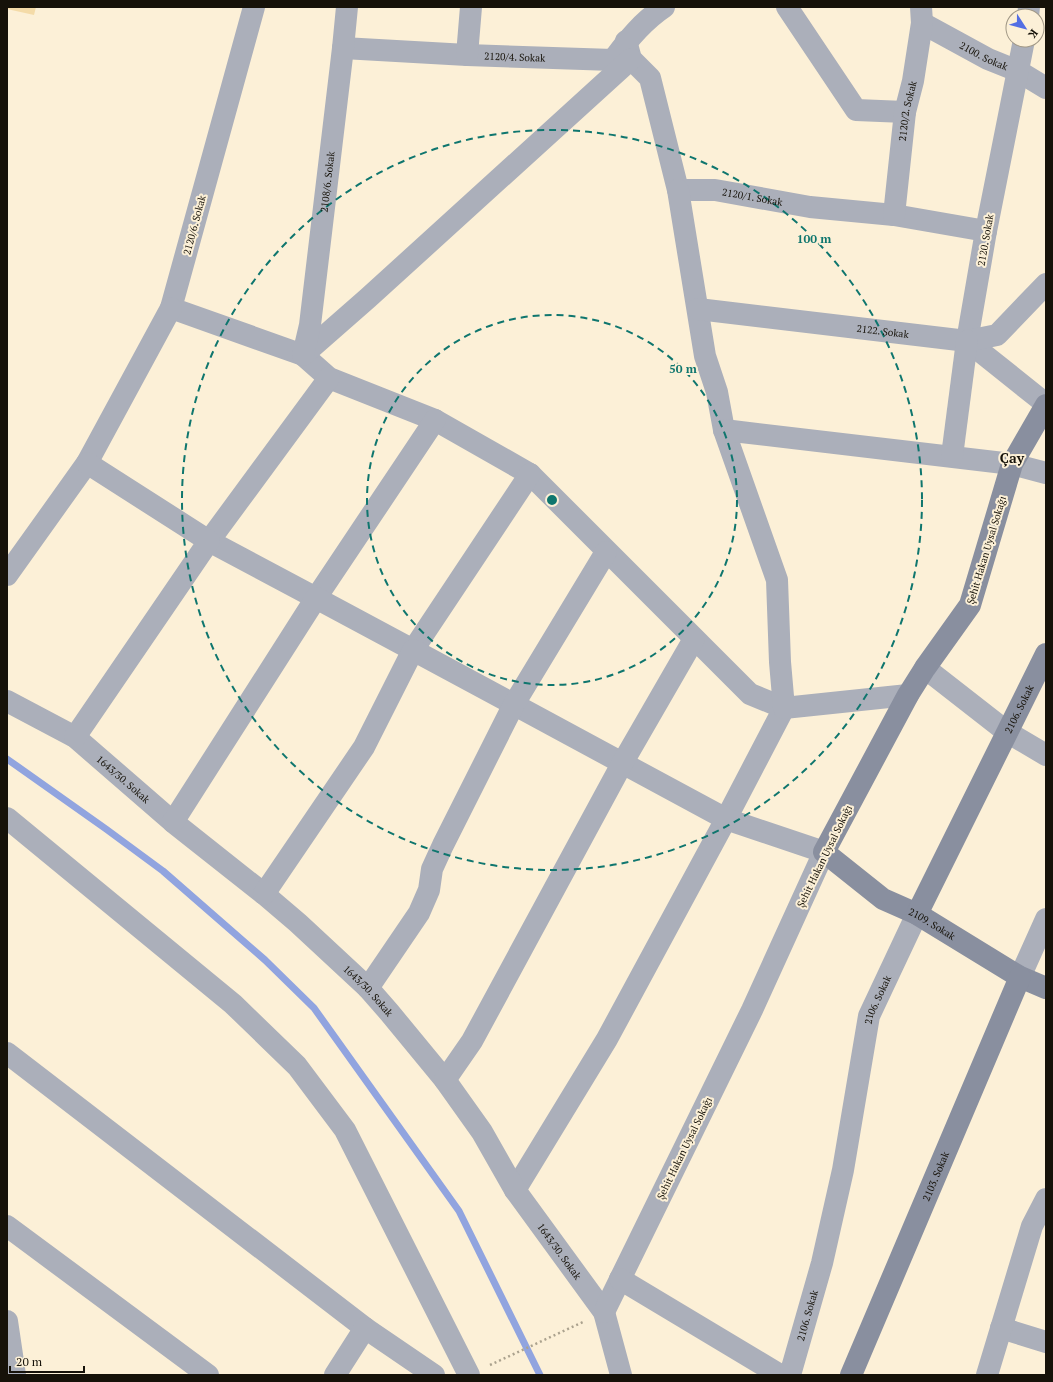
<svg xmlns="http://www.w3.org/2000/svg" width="1053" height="1382" font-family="'PT Serif',serif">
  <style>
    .green { fill: #f4dba8 }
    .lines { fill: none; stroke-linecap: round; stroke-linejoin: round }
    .stream { stroke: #91a4df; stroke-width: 7 }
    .path { stroke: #aba28e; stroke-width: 2.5; stroke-dasharray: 2 3; stroke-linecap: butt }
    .minor { stroke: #abafba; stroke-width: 22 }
    .secondary { stroke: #898f9f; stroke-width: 22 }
    .ring { fill: none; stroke: #0f766e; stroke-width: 2; stroke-dasharray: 7 5 }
    .labels { text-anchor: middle; stroke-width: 4; stroke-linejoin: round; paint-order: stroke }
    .street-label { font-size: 10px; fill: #161209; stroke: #fcf0d7 }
    .district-label { font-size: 14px; font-weight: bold; fill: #161209; stroke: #fcf0d7 }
    .centre { fill: #0f766e; stroke: #fcf0d7; stroke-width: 2 }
    .ring-label { font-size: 12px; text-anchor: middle; font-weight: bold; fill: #0f766e; stroke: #fcf0d7; stroke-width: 4; stroke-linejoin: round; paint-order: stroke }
  </style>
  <rect width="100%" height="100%" fill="#fcf0d7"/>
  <polygon class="green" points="7,7 36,7 34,15 7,9"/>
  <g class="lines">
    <polyline class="stream" points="7,759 106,829 163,871 265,960 314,1008 459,1211 540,1375"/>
    <polyline class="path" points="490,1365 583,1322"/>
    <g class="minor">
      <polyline points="254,7 171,308 303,355 329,378 435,420 530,474 750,694 784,708 726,819 607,1039 515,1190"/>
      <polyline points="787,7 856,110 905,112"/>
      <polyline points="1028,16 1029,7"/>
      <path id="s1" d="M922,23L988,59L1018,71L1046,88"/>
      <polyline points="1024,40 986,231 967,341 1046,404"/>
      <path id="s2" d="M626,41L631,59L650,78L678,190H715L810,207L894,215L986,231"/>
      <path id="s3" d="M343,48L467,55L613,60C628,39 643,21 664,7"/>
      <polyline points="467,55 471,7"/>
      <polyline points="678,190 705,356 717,392 724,430 777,580 780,662 784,708 908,695"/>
      <path id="s4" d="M894,215L905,112L913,81L922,23L921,7"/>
      <path id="s5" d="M698,309L967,341L997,335L1046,284"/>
      <polyline points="303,355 368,298 631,59"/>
      <path id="s6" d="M303,355L310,325L343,48L347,7"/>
      <polyline points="329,378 209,541 316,598 435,420"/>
      <polyline points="724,430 1012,464 1046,473"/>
      <polyline points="952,456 967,341"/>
      <polyline points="7,575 87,463 171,308"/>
      <polyline points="925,668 1007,732 1046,755"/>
      <path id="s7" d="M7,701L75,737L173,822L264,894L298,923L368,988L389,1012L445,1080L482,1132L515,1190L604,1312L621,1375"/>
      <polyline points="75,737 209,541 87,463"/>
      <polyline points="7,818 233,1004 297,1066 345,1130 469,1375"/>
      <polyline points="173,822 316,598 413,650 530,474"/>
      <polyline points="264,894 364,747 413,650 726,819 824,852 752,1010 604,1312"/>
      <polyline points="1020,977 1046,919"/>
      <polyline points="368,988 419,913 429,890 432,869 443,845 514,704 606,552"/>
      <polyline points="7,1053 365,1328"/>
      <polyline points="445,1080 472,1041 623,762 694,639"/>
      <polyline points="7,1226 208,1375"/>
      <polyline points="620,1279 780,1375"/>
      <polyline points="7,1321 15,1375"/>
      <polyline points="1001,1328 1046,1342"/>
      <polyline points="335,1375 365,1328 434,1375"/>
      <path id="s8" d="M790,1375L822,1263L843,1170L869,1016L917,914"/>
      <polyline points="987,1375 1032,1226 1046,1199"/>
    </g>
    <g class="secondary">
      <path id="s9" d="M1046,405L1012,464L970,605L925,668L908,695L824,852L883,899L917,914L1020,977L1046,988"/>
      <path id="s10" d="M917,914L1046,654"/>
      <path id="s11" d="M851,1375L1020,977"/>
    </g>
  </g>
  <g class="ring">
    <circle cx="552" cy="500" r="185"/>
    <circle cx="552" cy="500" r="370"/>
  </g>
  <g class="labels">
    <g class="street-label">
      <text dy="4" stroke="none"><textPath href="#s1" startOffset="70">2100. Sokak</textPath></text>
      <text dy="4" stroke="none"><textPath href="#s3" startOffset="172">2120/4. Sokak</textPath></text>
      <text dy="4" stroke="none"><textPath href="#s4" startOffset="105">2120/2. Sokak</textPath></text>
      <text dy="4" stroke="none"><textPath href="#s6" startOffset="175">2108/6. Sokak</textPath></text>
      <text dy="4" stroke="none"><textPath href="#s2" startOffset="236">2120/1. Sokak</textPath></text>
      <text transform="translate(194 225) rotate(-75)" y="4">2120/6. Sokak</text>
      <text transform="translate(985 240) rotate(-80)" y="4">2120. Sokak</text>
      <text dy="4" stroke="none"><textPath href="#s5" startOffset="186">2122. Sokak</textPath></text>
      <text transform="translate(986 550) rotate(-73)" y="4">Şehit Hakan Uysal Sokağı</text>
      <text dy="4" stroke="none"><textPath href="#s10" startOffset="229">2106. Sokak</textPath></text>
      <text dy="4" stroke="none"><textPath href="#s7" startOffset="141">1643/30. Sokak</textPath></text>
      <text transform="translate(824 856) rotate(-64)" y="4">Şehit Hakan Uysal Sokağı</text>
      <text dy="4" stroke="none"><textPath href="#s9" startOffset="633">2109. Sokak</textPath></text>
      <text dy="4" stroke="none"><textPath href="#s7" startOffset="465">1643/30. Sokak</textPath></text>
      <text dy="4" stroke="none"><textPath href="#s8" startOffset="386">2106. Sokak</textPath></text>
      <text transform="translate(684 1148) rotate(-64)" y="4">Şehit Hakan Uysal Sokağı</text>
      <text dy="4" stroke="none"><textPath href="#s11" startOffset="216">2103. Sokak</textPath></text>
      <text dy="4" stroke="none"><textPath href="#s7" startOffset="789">1643/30. Sokak</textPath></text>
      <text dy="4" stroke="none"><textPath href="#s8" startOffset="62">2106. Sokak</textPath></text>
    </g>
    <g class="district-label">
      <text x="1012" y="463">Çay</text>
    </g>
  </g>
  <circle cx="552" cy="500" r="6" class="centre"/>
  <g class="ring-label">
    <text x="814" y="243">100 m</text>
    <text x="683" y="373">50 m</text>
  </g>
  <rect width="1053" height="1382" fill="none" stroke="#161209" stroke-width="16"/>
  <g transform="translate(1025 28) rotate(126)"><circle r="19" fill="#fcf0d7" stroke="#a09785"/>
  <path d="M0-3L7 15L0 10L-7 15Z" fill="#536ee3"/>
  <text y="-6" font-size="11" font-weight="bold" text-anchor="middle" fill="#161209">K</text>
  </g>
  <path d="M10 1366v6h74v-6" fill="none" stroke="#161209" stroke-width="2"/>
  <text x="16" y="1366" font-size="12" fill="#161209" stroke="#fcf0d7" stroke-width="3" paint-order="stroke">20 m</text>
</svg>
